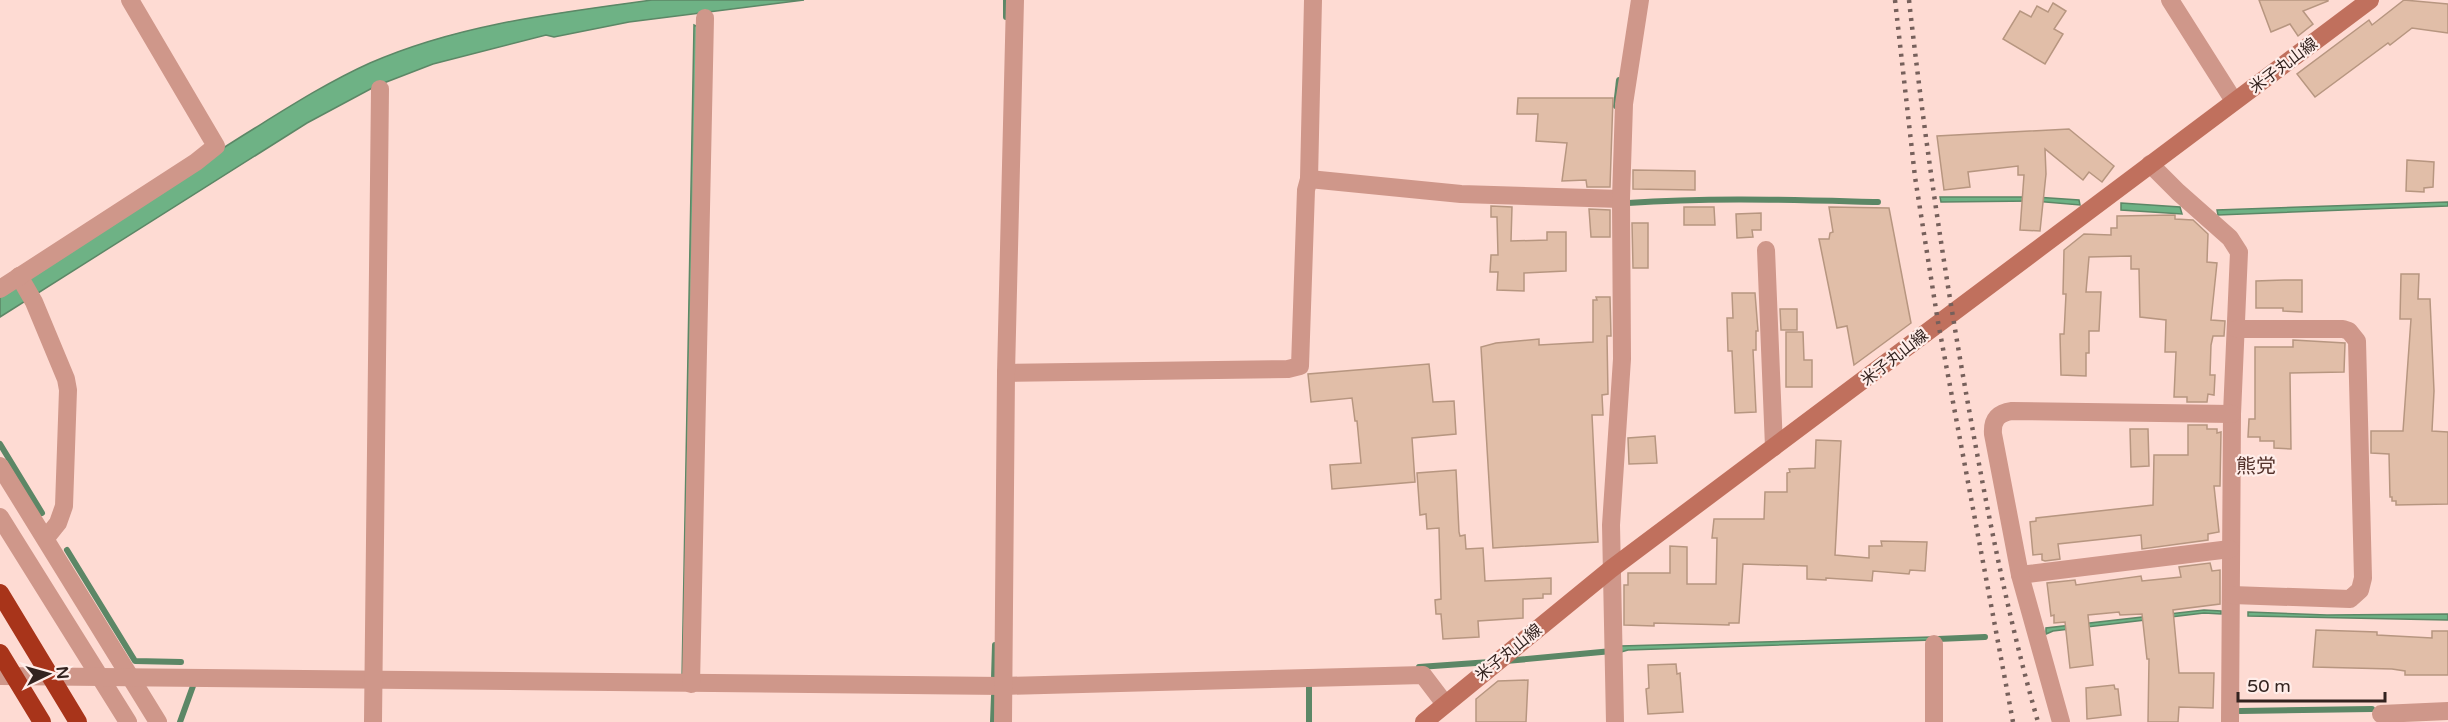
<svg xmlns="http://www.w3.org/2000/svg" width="2448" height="722" font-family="'Varela Round','Noto Sans JP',sans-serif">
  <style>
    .water { fill: #6eb285; stroke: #5c8766; stroke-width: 1.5 }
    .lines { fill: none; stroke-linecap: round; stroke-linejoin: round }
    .stream { stroke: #5c8766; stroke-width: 6 }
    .building { fill: #e1bea8; stroke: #b79680; stroke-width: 1.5 }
    .street { stroke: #cf978a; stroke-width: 18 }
    .secondary { stroke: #c0705d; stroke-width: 18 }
    .highway { stroke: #a8341a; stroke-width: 18 }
    .rail { stroke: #76605b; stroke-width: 4.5; stroke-dasharray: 3 6; stroke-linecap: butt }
    .labels { text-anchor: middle; stroke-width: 4.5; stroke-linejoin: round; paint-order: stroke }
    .street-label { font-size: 16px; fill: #33231f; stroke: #ffede9 }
    .quarter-label { font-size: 20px; fill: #53312a; stroke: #ffede9 }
  </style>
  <rect width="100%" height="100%" fill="#fedbd3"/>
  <g class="water">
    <path d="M652,0H804L629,22L554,37L546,35L433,64L376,86L307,123L0,317V294C86,240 169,181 255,128C292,105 330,81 370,63C459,24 557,13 652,0Z"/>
    <polygon points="694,25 698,27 686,680 682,680"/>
    <polygon points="1940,197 2035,197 2079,200 2080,205 2034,201 1941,202"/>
    <polygon points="2448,202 2448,206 2218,215 2217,210"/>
    <polygon points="2121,203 2180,207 2182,214 2121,210"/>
    <polygon points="2204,610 2221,611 2221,614 2204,613 2053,631 2046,634 2046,628"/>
    <polygon points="2248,612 2327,615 2448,614 2448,620 2248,616"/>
    <polygon points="1931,637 1932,640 1628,650 1621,652 1621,646"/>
  </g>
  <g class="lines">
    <g class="stream">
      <polyline points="1006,17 1006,0"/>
      <polyline points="1616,106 1619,80"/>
      <path d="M1628,203C1711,197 1795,200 1878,202"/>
      <polyline points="0,444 42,513"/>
      <polyline points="67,550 135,661 181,662"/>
      <polyline points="1938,639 1985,637"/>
      <polyline points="1506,661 1612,651"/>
      <polyline points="1419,667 1490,662"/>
      <polyline points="994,678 995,645"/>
      <polyline points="2240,711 2372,709"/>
      <polyline points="180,722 193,686"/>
      <polyline points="993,722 994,696"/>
      <polyline points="1309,722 1309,683"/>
    </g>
  </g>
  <g class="building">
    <polygon points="2259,0 2328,0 2328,1 2303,11 2313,24 2298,36 2290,24 2271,32"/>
    <polygon points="2404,0 2448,4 2448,33 2412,28 2390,45 2388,43 2315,97 2297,74 2369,20 2372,25"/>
    <polygon points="2053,3 2066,11 2054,29 2063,34 2045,64 2003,39 2020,11 2031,17 2037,6 2048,12"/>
    <polygon points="1518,98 1613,98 1610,187 1587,187 1586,180 1562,181 1567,143 1536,141 1538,114 1517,114"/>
    <polygon points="2069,129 2114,166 2102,182 2089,172 2083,180 2045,149 2046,174 2040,231 2020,230 2024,175 2018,175 2018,166 1968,172 1970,187 1944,190 1937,136"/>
    <polygon points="2407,160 2434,162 2433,187 2424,188 2424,192 2406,191"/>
    <polygon points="1633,170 1695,171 1695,190 1633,189"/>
    <polygon points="1491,206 1512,207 1511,241 1547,240 1547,232 1566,232 1566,271 1524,273 1524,291 1497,290 1498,272 1490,272 1491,255 1498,255 1497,217 1491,217"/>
    <polygon points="1684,207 1714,207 1715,225 1684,225"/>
    <polygon points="1829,207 1889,208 1911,323 1854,365 1847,326 1837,328 1819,239 1829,239 1830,233 1833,232"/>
    <polygon points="1589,209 1610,210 1610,237 1591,237"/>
    <polygon points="1761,213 1761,230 1752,230 1753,237 1737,238 1736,214"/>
    <polygon points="2175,215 2175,219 2193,220 2208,234 2207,262 2217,263 2211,320 2225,321 2224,336 2213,336 2211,345 2210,375 2215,375 2214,395 2208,394 2207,402 2187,402 2187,397 2174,397 2176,352 2165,352 2166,320 2140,317 2139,269 2131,269 2131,256 2089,257 2086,292 2101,292 2099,331 2089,331 2089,353 2086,353 2086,376 2061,375 2060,334 2064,334 2066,294 2063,294 2064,250 2084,234 2111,235 2111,228 2117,228 2117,216"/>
    <polygon points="1632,223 1648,223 1648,268 1633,268"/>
    <polygon points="2401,274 2419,274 2418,299 2430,299 2434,391 2432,431 2448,432 2448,504 2396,505 2396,501 2392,501 2392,497 2390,497 2389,454 2371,453 2371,431 2403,431 2411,319 2400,319"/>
    <polygon points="2284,280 2302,280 2302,312 2283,311 2283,308 2256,308 2256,281"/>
    <polygon points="1732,293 1755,293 1758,331 1756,331 1756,350 1753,350 1756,412 1735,413 1732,351 1728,351 1727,318 1733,318"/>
    <polygon points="1596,297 1610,297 1611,336 1607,336 1608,394 1602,395 1603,415 1592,415 1598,542 1493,548 1481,347 1496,343 1539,339 1539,345 1593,342 1593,300 1597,300"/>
    <polygon points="1780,309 1797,309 1797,330 1781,330"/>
    <polygon points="1786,332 1803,332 1804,360 1812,360 1812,387 1786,387"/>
    <polygon points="2293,340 2345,343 2344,372 2290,373 2291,449 2274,448 2274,441 2260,441 2260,437 2248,437 2249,419 2255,419 2255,347 2293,347"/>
    <polygon points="1429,364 1433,402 1454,401 1456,434 1412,438 1415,482 1332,489 1330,465 1361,463 1357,421 1355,421 1352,398 1311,402 1308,374"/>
    <polygon points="2188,425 2207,425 2207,429 2217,429 2217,433 2221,432 2220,486 2214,486 2219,532 2208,534 2208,540 2142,549 2141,535 2058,544 2060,559 2045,561 2042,560 2042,554 2033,555 2030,522 2036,521 2036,518 2153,505 2154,455 2188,455"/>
    <polygon points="2130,429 2148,429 2149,466 2131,467"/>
    <polygon points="1655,436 1657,463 1629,464 1628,438"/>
    <polygon points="1816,440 1841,441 1835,555 1869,558 1869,546 1882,546 1881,541 1927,542 1925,571 1910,570 1909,574 1873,571 1872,581 1826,578 1826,580 1807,579 1807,566 1743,564 1739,623 1729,623 1729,625 1654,623 1654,626 1624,625 1624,585 1628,585 1628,573 1670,573 1670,546 1687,547 1687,584 1716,584 1717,538 1712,538 1714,519 1764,519 1765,492 1787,492 1787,473 1790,472 1789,469 1815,468"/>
    <polygon points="1456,470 1459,532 1460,536 1465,535 1466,549 1483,548 1485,581 1551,578 1551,594 1543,594 1543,598 1523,599 1523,618 1478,621 1479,637 1443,639 1441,614 1436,614 1435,600 1441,599 1439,528 1427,529 1426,514 1420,515 1417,473"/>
    <polygon points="2210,563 2212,571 2220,570 2220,604 2173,610 2179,673 2214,673 2213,708 2179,707 2178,722 2148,722 2149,659 2147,659 2142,614 2120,615 2119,612 2088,615 2093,665 2070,668 2065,622 2054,623 2054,615 2051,616 2047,583 2075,580 2076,585 2141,576 2142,581 2181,577 2179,567"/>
    <polygon points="2316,630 2377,632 2377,635 2432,638 2432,631 2448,631 2448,675 2405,675 2405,671 2392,669 2313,667"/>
    <polygon points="1676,664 1677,674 1680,673 1683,712 1648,714 1646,689 1649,688 1648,665"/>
    <polygon points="1528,680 1526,722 1476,722 1476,699 1498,681"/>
    <polygon points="2114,685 2115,689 2118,689 2121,715 2087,719 2086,688"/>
  </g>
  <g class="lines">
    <g class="street">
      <polyline points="2170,0 2234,101"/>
      <polyline points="2150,164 2178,192 2230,238 2239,252 2232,414 2230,722"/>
      <polyline points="1309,179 1461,194 1621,199"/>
      <polyline points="1766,250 1774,447"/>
      <polyline points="19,276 34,302 66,379 68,390 64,506 58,523 46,538"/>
      <polyline points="0,289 196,162 216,146 130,0"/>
      <polyline points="1006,373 1288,369 1300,366 1306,190 1309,179 1313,0"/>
      <polyline points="0,466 158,722"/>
      <polyline points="0,517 128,722"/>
      <polyline points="2020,575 2230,549"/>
      <polyline points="2232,595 2350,599 2360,590 2363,578 2357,341 2349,331 2343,329 2237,329"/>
      <polyline points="0,676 1003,686 1423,675 1445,704"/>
      <polyline points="691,684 705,18"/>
      <polyline points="2381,714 2448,711"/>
      <polyline points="373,722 380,89"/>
      <polyline points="1003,722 1006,373 1015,0"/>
      <polyline points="1615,722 1611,525 1622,359 1621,199 1624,104 1640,0"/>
      <polyline points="1934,722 1934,644"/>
      <path d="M2061,722L2020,575L1993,434C1992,420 1998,413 2012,411L2232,414"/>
    </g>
    <polyline class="secondary" points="1424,722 1611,569 2370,0"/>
    <g class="highway">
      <polyline points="0,593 78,722"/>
      <polyline points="0,653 42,722"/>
    </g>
    <g class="rail">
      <polyline points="1895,0 1915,177 1938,322 2013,722"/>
      <path d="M1909,0C1925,143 1946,284 1972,426C1990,525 2010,625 2038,722"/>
    </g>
  </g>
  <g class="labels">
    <g class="street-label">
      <text transform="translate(2283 65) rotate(-37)" y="6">米子丸山線</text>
      <text transform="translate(1894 357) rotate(-38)" y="6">米子丸山線</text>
      <text transform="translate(1508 652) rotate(-39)" y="6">米子丸山線</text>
    </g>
    <g class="quarter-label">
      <text x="2256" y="473">熊党</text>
    </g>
  </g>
  <g transform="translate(48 674) rotate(85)" stroke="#ffede9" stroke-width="4.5" paint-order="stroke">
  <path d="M0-4.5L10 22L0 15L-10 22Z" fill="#33231f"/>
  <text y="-9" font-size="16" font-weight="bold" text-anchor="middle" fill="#33231f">N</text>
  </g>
  <path d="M2238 692v9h147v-9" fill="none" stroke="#33231f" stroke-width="3"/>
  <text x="2247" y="692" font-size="18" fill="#33231f" stroke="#ffede9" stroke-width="4.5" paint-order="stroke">50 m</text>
</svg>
